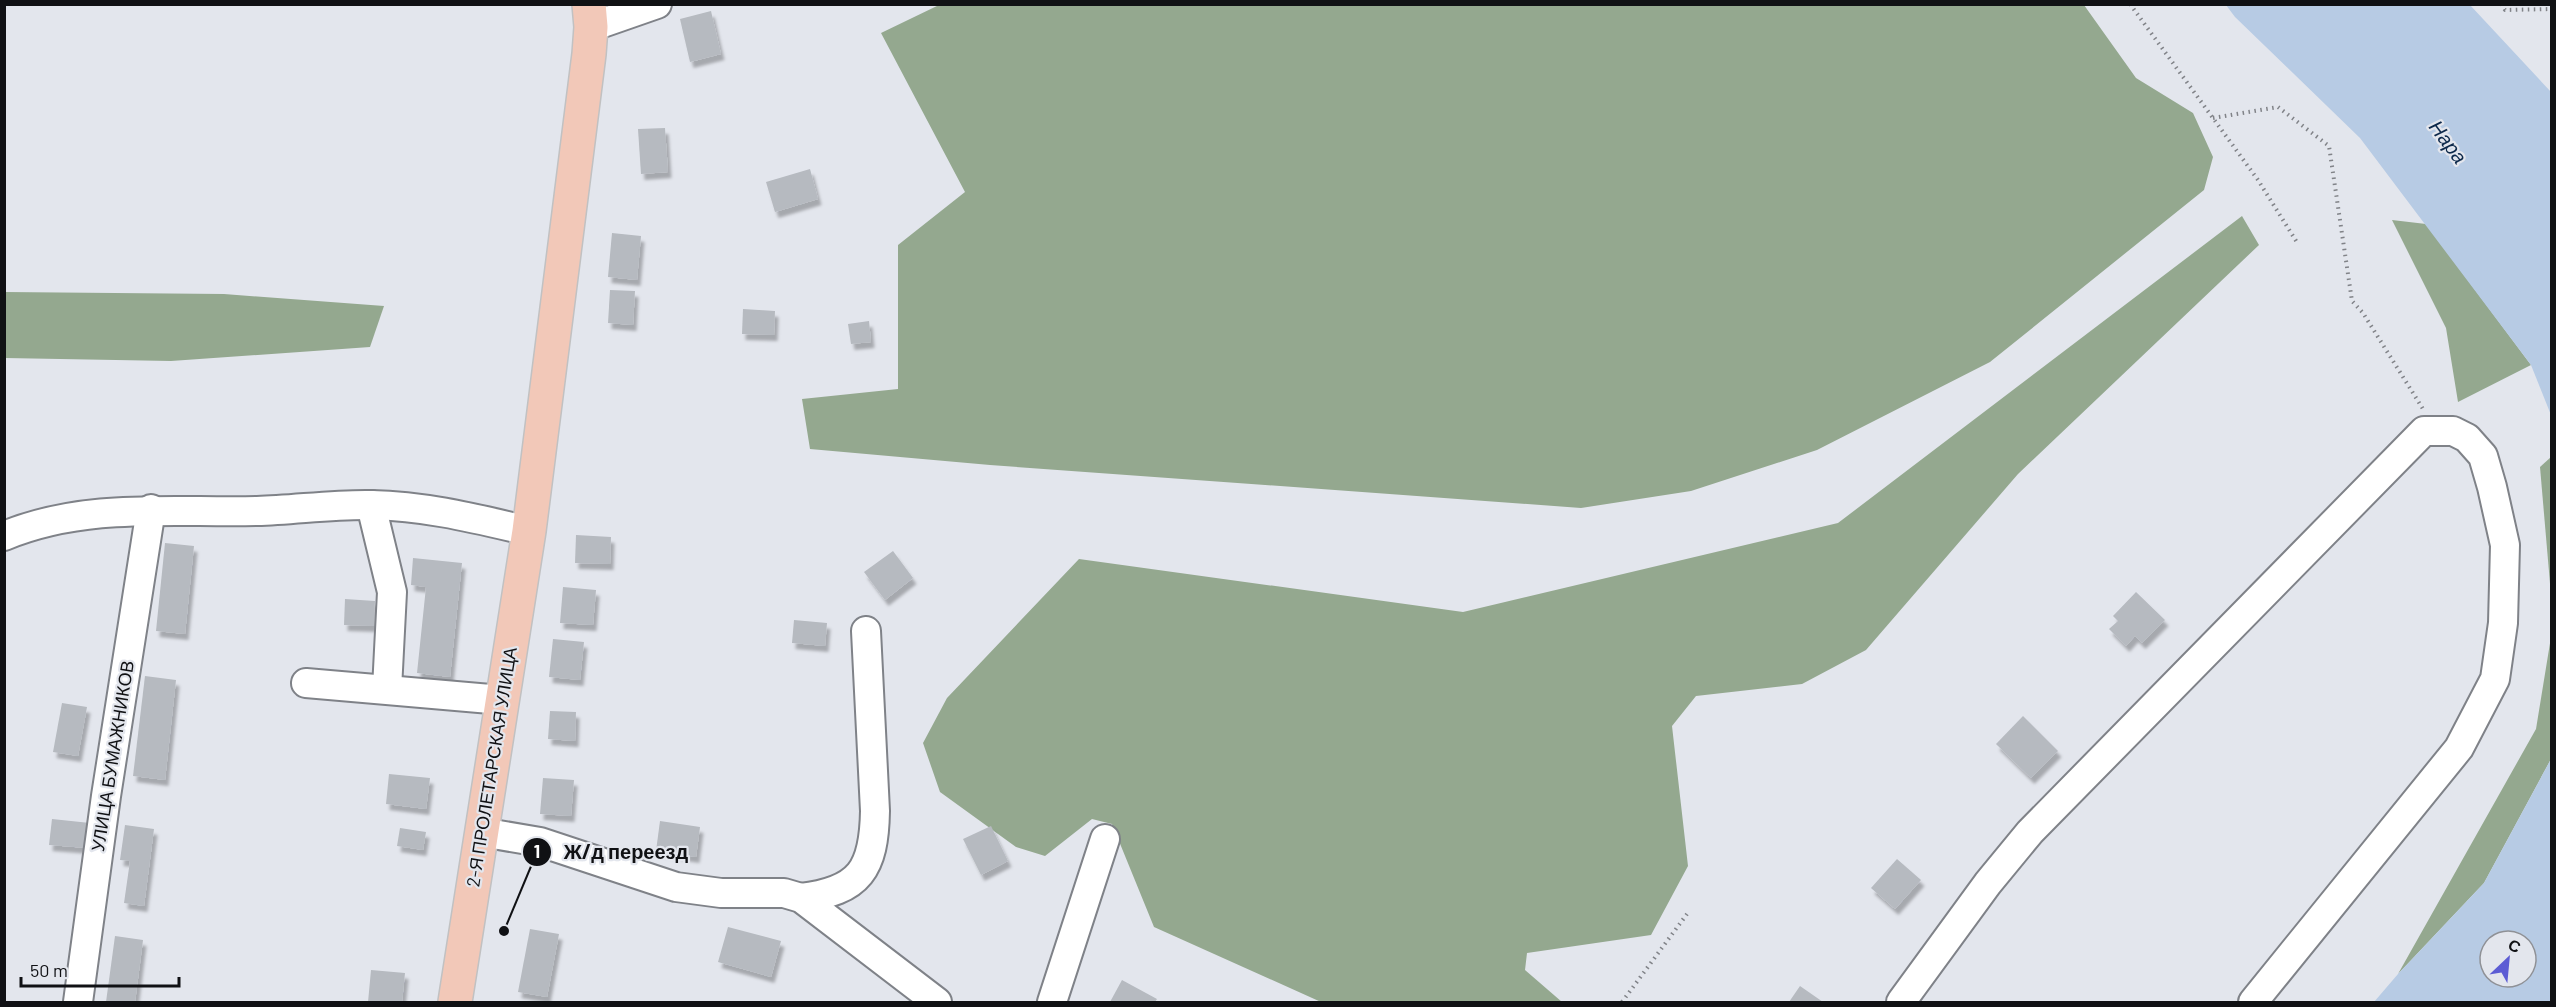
<svg xmlns="http://www.w3.org/2000/svg" width="2556" height="1007" font-family="Barlow,sans-serif">
  <style>
    .forest { fill: #94a88f }
    .water { fill: #b7cbe4; fill-rule: evenodd }
    .building { fill: #b6bac0; filter: url(#shadow) }
    .lines { fill: none; stroke-linecap: round; stroke-linejoin: round }
    .minor-casing { stroke: #7f8288; stroke-width: 32 }
    .major-casing { stroke: #c1c1c2; stroke-width: 36 }
    .path { stroke: #818388; stroke-width: 4; stroke-dasharray: 1.5 4.5; stroke-linecap: butt }
    .minor { stroke: #fff; stroke-width: 28 }
    .major { stroke: #f2c8b8; stroke-width: 33 }
    .labels { text-anchor: middle; stroke-width: 4.5; stroke-linejoin: round; paint-order: stroke }
    .street-label { font-size: 18px; fill: #101114; stroke: #e3e6ed }
    .water-label { font-size: 20px; font-style: italic; fill: #0d294b; stroke: #e3e6ed }
    .leader { fill: none; stroke: #101114; stroke-width: 2 }
    .callout-dot { fill: #101114; stroke: #e3e6ed; stroke-width: 2 }
    .mark-label { font-size: 18px; text-anchor: middle; font-weight: bold; fill: #fff }
    .callout-label { font-size: 20px; text-anchor: middle; font-weight: bold; fill: #101114; stroke: #e3e6ed; stroke-width: 4.5; stroke-linejoin: round; paint-order: stroke }
  </style>
  <defs>
    <filter id="shadow"><feDropShadow dx="3.5" dy="6" stdDeviation="1.5" flood-color="#0004"/></filter>
  </defs>
  <rect width="100%" height="100%" fill="#e3e6ed"/>
  <g class="forest">
    <polygon points="939,5 2084,5 2136,78 2193,113 2213,157 2204,190 1990,362 1817,450 1691,491 1581,508 990,465 810,449 802,399 898,389 898,245 965,192 881,33"/>
    <polygon points="2242,216 2259,245 2018,474 1866,650 1802,684 1696,696 1672,726 1688,866 1651,935 1527,953 1525,970 1562,1002 1321,1002 1154,927 1112,824 1092,819 1045,856 1016,847 940,792 923,743 947,698 1079,559 1463,612 1838,523"/>
    <polygon points="2392,220 2426,224 2531,365 2458,402 2446,328"/>
    <polygon points="5,292 224,294 384,306 370,347 171,361 5,358"/>
    <polygon points="2551,457 2551,595 2540,467"/>
    <polygon points="2551,637 2551,759 2484,883 2398,974 2536,729"/>
  </g>
  <g class="water">
    <polygon points="2226,5 2470,5 2551,92 2551,415 2531,365 2360,138 2235,17"/>
    <path d="M2551,759V1002H2374L2398,974L2484,883ZM2490,941H2526V977H2490Z"/>
  </g>
  <g class="building">
    <polygon points="711,11 721,54 690,62 680,19"/>
    <polygon points="665,128 668,172 641,174 638,129"/>
    <polygon points="810,169 818,199 775,212 766,182"/>
    <polygon points="612,233 641,236 637,280 608,277"/>
    <polygon points="610,290 635,291 633,325 608,323"/>
    <polygon points="743,309 775,311 774,335 742,334"/>
    <polygon points="869,321 871,342 851,344 848,324"/>
    <polygon points="576,535 611,537 610,564 575,563"/>
    <polygon points="165,543 194,546 185,634 156,631"/>
    <polygon points="893,551 913,578 885,600 864,572"/>
    <polygon points="413,558 462,563 450,677 417,673 426,587 411,585"/>
    <polygon points="563,587 596,590 593,625 560,623"/>
    <polygon points="2136,592 2165,620 2142,643 2135,636 2126,646 2109,629 2118,621 2113,616"/>
    <polygon points="345,599 375,601 374,626 344,625"/>
    <polygon points="794,620 827,623 825,646 792,643"/>
    <polygon points="553,639 584,642 580,680 549,677"/>
    <polygon points="145,676 176,680 165,780 133,776"/>
    <polygon points="62,703 87,707 78,756 53,752"/>
    <polygon points="550,711 576,712 575,741 548,739"/>
    <polygon points="2023,716 2058,751 2031,778 1996,744"/>
    <polygon points="389,774 430,778 426,809 386,804"/>
    <polygon points="543,778 574,780 571,816 540,814"/>
    <polygon points="52,819 90,823 87,848 49,845"/>
    <polygon points="660,821 700,827 696,857 656,851"/>
    <polygon points="125,825 154,829 144,906 124,903 130,861 120,860"/>
    <polygon points="991,826 1008,861 981,875 963,839"/>
    <polygon points="400,828 426,832 423,850 397,846"/>
    <polygon points="1897,859 1921,880 1895,909 1871,888"/>
    <polygon points="728,927 781,941 771,977 718,962"/>
    <polygon points="530,929 559,934 547,997 518,992"/>
    <polygon points="115,936 143,940 135,1002 106,1002"/>
    <polygon points="371,970 405,973 402,1002 368,1002"/>
    <polygon points="1122,980 1157,999 1155,1002 1110,1002"/>
    <polygon points="1800,986 1823,1002 1789,1002"/>
  </g>
  <g class="lines">
    <g class="minor-casing">
      <g id="minor">
        <polyline points="591,27 657,4"/>
        <polyline points="371,505 392,592 387,689"/>
        <path d="M4,536C86,502 172,513 257,511C295,510 334,504 372,505C426,506 477,519 529,531"/>
        <polyline points="306,683 502,700"/>
        <polyline points="481,832 540,842 676,887 721,893 784,893 801,898 937,1002"/>
        <path d="M801,898C860,891 874,869 875,811L866,631"/>
        <polyline points="78,1002 106,796 151,509"/>
        <polyline points="1052,1002 1105,839"/>
        <polyline points="1901,1002 1988,883 2030,832 2424,431 2453,431 2467,438 2483,456 2492,487 2505,545 2503,623 2495,679 2459,748 2253,1002"/>
      </g>
    </g>
    <g class="major-casing">
      <polyline id="major" points="455,1002 529,531 589,54 591,27 589,4"/>
    </g>
    <g class="path">
      <polyline points="2130,4 2258,180 2298,244"/>
      <polyline points="2501,4 2505,10 2552,9"/>
      <polyline points="2213,118 2278,107 2329,146 2352,301 2363,313 2423,409"/>
      <polyline points="1622,1002 1687,914"/>
    </g>
    <use href="#minor" class="minor"/>
    <use href="#major" class="major"/>
  </g>
  <g class="labels">
    <g class="street-label">
      <text transform="translate(113 756) rotate(-81)" y="6">УЛИЦА БУМАЖНИКОВ</text>
      <text transform="translate(492 767) rotate(-81)" y="6">2-Я ПРОЛЕТАРСКАЯ УЛИЦА</text>
    </g>
    <g class="water-label">
      <text transform="translate(2448 142) rotate(53)" y="7">Нара</text>
    </g>
  </g>
  <path class="leader" d="M504 931L537 852"/>
  <g class="callout-dot">
    <circle cx="504" cy="931" r="6"/>
    <circle cx="537" cy="852" r="15"/>
  </g>
  <g class="mark-label">
    <text x="537" y="858">1</text>
  </g>
  <g class="callout-label">
    <text x="626" y="859">Ж/д переезд</text>
  </g>
  <rect width="2556" height="1007" fill="none" stroke="#101114" stroke-width="12"/>
  <g transform="translate(2508 959) rotate(26)"><circle r="28" fill="#e3e6ed" stroke="#8f9196" stroke-width="1.5"/>
  <path d="M0-4.5L10 22L0 15L-10 22Z" fill="#5c5cd4"/>
  <text y="-9" font-size="16" font-weight="bold" text-anchor="middle" fill="#101114">С</text>
  </g>
  <path d="M21 977v9h158v-9" fill="none" stroke="#101114" stroke-width="3"/>
  <text x="30" y="977" font-size="18" fill="#101114" stroke="#e3e6ed" stroke-width="4.5" paint-order="stroke">50 m</text>
</svg>
